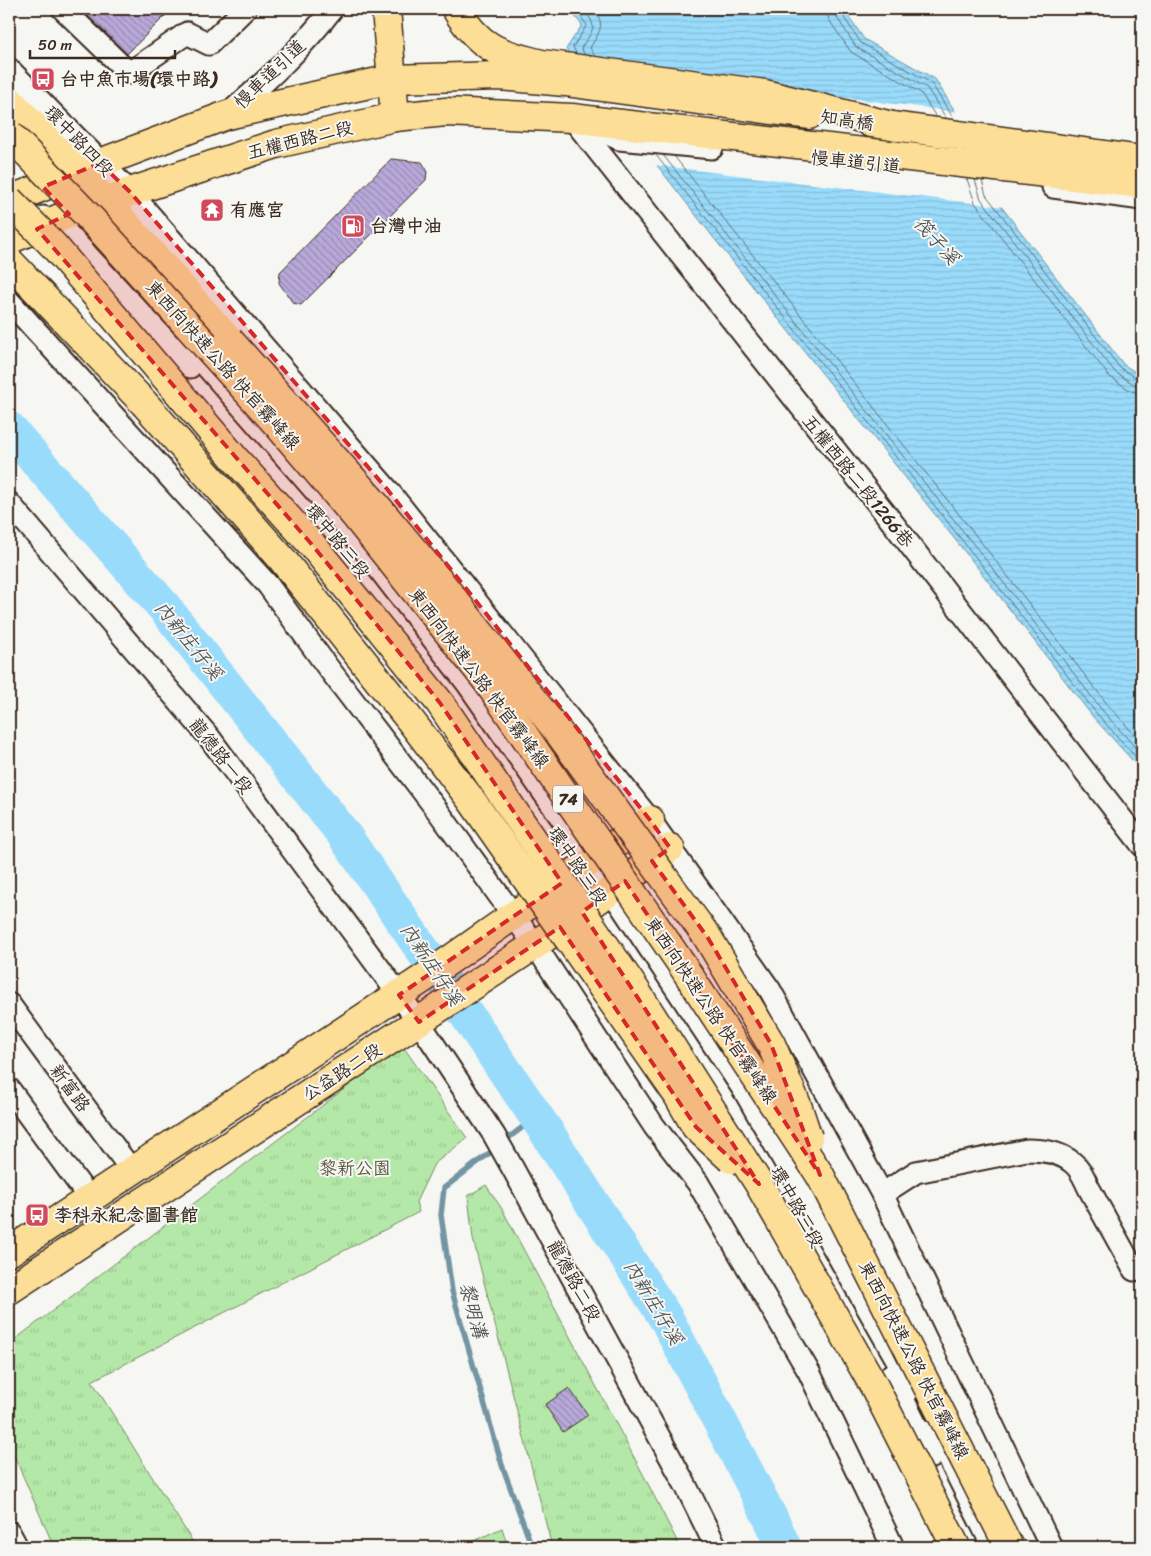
<svg xmlns="http://www.w3.org/2000/svg" width="1151" height="1556" font-family="Sriracha,'LXGW WenKai TC',sans-serif">
  <style>
    .grass { fill: url(#grass-tufts); stroke: #788963 }
    .water { fill: url(#water-rules); stroke: #7394a3 }
    .pier { fill: #f6f6f2 }
    .lines { fill: none; stroke-linecap: round; stroke-linejoin: round }
    .shore { stroke: #617176; stroke-width: 1 }
    .stream { stroke: #7394a3; stroke-width: 5.5 }
    .river { stroke: #99dbfb; stroke-width: 35 }
    .building { fill: url(#building-back-hatch); stroke: #3b2a1e }
    .minor-casing { stroke: #3b2a1e; stroke-width: 25 }
    .major-casing { stroke: #3b2a1e; stroke-width: 31 }
    .highway-casing { stroke: #3b2a1e; stroke-width: 31 }
    .minor { stroke: #f6f6f2; stroke-width: 21 }
    .major { stroke: #fcde96; stroke-width: 28 }
    .highway { stroke: #fcde96; stroke-width: 28 }
    .rail-casing { stroke: #3b2a1e; stroke-width: 5.5 }
    .rail { stroke: #f6f6f2; stroke-width: 4; stroke-dasharray: 11; stroke-linecap: butt }
    .highway-bridge-casing { stroke: #3b2a1e; stroke-width: 31; stroke-linecap: butt }
    .highway-bridge { stroke: #fcde96; stroke-width: 28 }
    .marked { fill: #d62828; fill-opacity: 0.2; stroke: #d62828; stroke-width: 4; stroke-dasharray: 10 6; stroke-linejoin: round }
    .labels { text-anchor: middle; stroke-width: 4; stroke-linejoin: round; paint-order: stroke }
    .shield { fill: #f6f6f2; stroke: #73675e; stroke-width: 1 }
    .shield-label { font-size: 16px; font-weight: bold; fill: #3b2a1e }
    .street-label { font-size: 18px; fill: #3b2a1e; stroke: #f6f6f2 }
    .poi-label { font-size: 18px; font-weight: bold; fill: #3b2a1e; stroke: #f6f6f2; text-anchor: start }
    .park-label { font-size: 18px; fill: #595a40; stroke: #f6f6f2 }
    .water-label { font-size: 19px; font-style: italic; fill: #525655; stroke: #f6f6f2 }
  </style>
  <defs>
    <pattern id="grass-tufts" width="24" height="20" patternUnits="userSpaceOnUse" patternTransform="scale(1.25)"><rect width="24" height="20" fill="#b4e8a8"/><path d="M3 7l-1-3M5 7V3M7 7l1-3M15 17l-1-3M17 17v-4M19 17l1-3" fill="none" stroke="#9cc790"/></pattern>
    <pattern id="water-rules" width="6" height="5" patternUnits="userSpaceOnUse" patternTransform="scale(1.25)"><rect width="6" height="5" fill="#99dbfb"/><path d="M0 2.5h6" fill="none" stroke="#85bcd7"/></pattern>
    <pattern id="building-back-hatch" width="6" height="6" patternUnits="userSpaceOnUse" patternTransform="scale(1.25)"><rect width="6" height="6" fill="#b8a9da"/><path d="M-1 5l2 2M0 0l6 6M5-1l2 2" fill="none" stroke="#978ab0"/></pattern>
  </defs>
  <rect width="100%" height="100%" fill="#f6f6f2"/>
  <filter id="ink" filterUnits="userSpaceOnUse"><feTurbulence type="fractalNoise" baseFrequency=".02" numOctaves="2"/><feDisplacementMap in="SourceGraphic" scale="10" xChannelSelector="R" yChannelSelector="G"/><feConvolveMatrix kernelMatrix="1 2 1 2 8 2 1 2 1" color-interpolation-filters="sRGB"/></filter>
  <g filter="url(#ink)">
    <g class="grass">
      <polygon points="402,1045 467,1138 434,1164 416,1202 419,1212 92,1381 196,1547 54,1547 9,1444 9,1344"/>
      <polygon points="486,1185 502,1209 645,1478 680,1547 552,1547 473,1239 468,1196"/>
      <polygon points="502,1528 508,1547 461,1547"/>
    </g>
    <polygon class="water" points="569,9 844,9 864,39 935,79 979,150 990,192 1124,365 1142,376 1142,771 1093,717 977,567 713,237 566,49 582,25"/>
    <polygon class="pier" points="574,63 958,112 981,149 992,191 1005,207 653,165"/>
    <g class="lines">
      <g class="shore">
        <polyline points="575,9 587,25 573,47 576,53"/>
        <path d="M583,9C599,27 593,30 581,48L585,55"/>
        <path d="M593,9C607,25 599,32 590,48L595,56"/>
        <polyline points="826,9 829,20 851,52 921,93 936,117"/>
        <polyline points="834,9 836,16 856,47 927,88 946,118"/>
        <polyline points="840,9 841,13 861,43 931,83 954,119"/>
        <polyline points="655,154 981,564 1097,714 1142,764"/>
        <polyline points="663,155 986,560 1102,710 1142,755"/>
        <polyline points="674,156 992,556 1108,705 1142,743"/>
        <polyline points="967,179 975,203 1109,376 1131,391 1142,394"/>
        <polyline points="975,180 981,199 1115,372 1135,385 1142,386"/>
        <polyline points="982,181 986,195 1120,368 1138,379 1142,380"/>
      </g>
      <g class="stream">
        <polyline points="503,1142 536,1117"/>
        <polyline points="496,1148 444,1188 441,1215 452,1291 502,1465 532,1547"/>
      </g>
      <polyline class="river" points="9,429 164,607 342,832 546,1131 667,1320 773,1523 784,1547"/>
    </g>
    <g class="building">
      <polygon points="81,9 172,9 127,54"/>
      <polygon points="391,159 422,162 427,170 426,180 301,305 293,303 279,283 280,272"/>
      <polygon points="569,1388 588,1415 563,1432 545,1405"/>
    </g>
    <g class="lines">
      <g class="minor-casing">
        <g id="minor">
          <polyline points="63,9 129,73 187,33 209,44 245,9"/>
          <polyline points="9,69 130,192 387,489 650,820 770,990 882,1194 1051,1547"/>
          <path d="M227,115C265,82 302,49 332,9"/>
          <polyline points="572,118 889,518 1142,845"/>
          <polyline points="588,125 619,139 712,148"/>
          <polyline points="1053,187 1142,199"/>
          <polyline points="43,217 56,221 190,367"/>
          <polyline points="9,301 268,585 326,665 440,814 535,945 654,1126 698,1183 809,1372 893,1547"/>
          <polyline points="186,343 345,525 467,683 592,862 745,1092 913,1388"/>
          <polyline points="9,503 209,737 419,1022 494,1135 512,1167 686,1486 716,1547"/>
          <polyline points="9,1004 132,1171"/>
          <polyline points="9,1089 90,1199"/>
          <path d="M882,1194L916,1172L1027,1150C1044,1150 1060,1152 1073,1163C1083,1171 1085,1182 1091,1192C1105,1218 1120,1244 1134,1270L1142,1264"/>
          <polyline points="891,1375 932,1457"/>
          <polyline points="934,1429 993,1547"/>
          <polyline points="9,1532 17,1547"/>
        </g>
      </g>
      <g class="major-casing">
        <g id="major">
          <polyline points="871,123 1142,160"/>
          <polyline points="9,200 79,173 100,163 227,115 392,79 499,76 565,82 809,115"/>
          <polyline points="9,240 69,214 130,192 276,144 395,117 446,112 572,118 604,122 1142,184"/>
          <polyline points="9,1252 424,978 650,820"/>
          <polyline points="9,1290 535,945 670,848"/>
        </g>
      </g>
      <g class="highway-casing">
        <g id="highway">
          <polyline points="386,9 395,117"/>
          <path d="M456,9C479,48 499,54 542,64L765,94L896,127"/>
          <polyline points="9,100 106,201 229,340"/>
          <polyline points="9,261 144,403"/>
        </g>
      </g>
      <use href="#minor" class="minor"/>
      <use href="#major" class="major"/>
      <use href="#highway" class="highway"/>
      <g class="rail-casing">
        <polyline id="rail" points="1138,9 1142,14"/>
      </g>
      <use href="#rail" class="rail"/>
      <g class="highway-bridge-casing">
        <g id="highway-bridge">
          <polyline points="9,134 91,219 277,424 357,518 487,681 682,965 820,1175 1009,1547"/>
          <polyline points="9,200 54,246 235,459 314,547 440,703 636,991 759,1184 874,1386 956,1547"/>
          <polyline points="229,340 374,503 440,582 559,733 708,938 771,1044 797,1105 808,1138"/>
          <polyline points="144,403 282,559 410,720 472,801 677,1094 696,1127 731,1159"/>
        </g>
      </g>
      <use href="#highway-bridge" class="highway-bridge"/>
    </g>
  </g>
  <path class="marked" d="M100,163L130,192L387,489L650,820L670,848L652,861L708,938L771,1044L820,1175L625,881L582,912L759,1184L696,1127L560,927L419,1022L399,995L562,883L440,703L314,547L37,229L69,214L43,187Z"/>
  <defs>
    <g id="bus-square" transform="scale(1.25)"><rect x="-9" y="-9" width="18" height="18" rx="4" fill="#d1495b" stroke="#f6f6f2"/><path d="M-5-6H5V4H4V6H2V4H-2V6H-4V4H-5ZM-3.5-4V0h7V-4ZM-3.5 1.2v1.5H-2V1.2ZM2 1.2v1.5H3.5V1.2Z" fill="#fff"/></g>
    <g id="temple-square" transform="scale(1.25)"><rect x="-9" y="-9" width="18" height="18" rx="4" fill="#d1495b" stroke="#f6f6f2"/><path d="M0-6L5-2H3V0L6.5 2.5H4V6H1.5V3h-3V6H-4V2.5H-6.5L-3 0V-2H-5Z" fill="#fff"/></g>
    <g id="fuel-square" transform="scale(1.25)"><rect x="-9" y="-9" width="18" height="18" rx="4" fill="#d1495b" stroke="#f6f6f2"/><path d="M-5.5-6h7V0h2V4h1.3V-2.5L3-4.5l.8-.8L6-3V5H2.5V1h-1V6h-7ZM-4.2-4.7v3.2H.2V-4.7Z" fill="#fff"/></g>
  </defs>
  <g fill-rule="evenodd">
    <use href="#bus-square" x="43" y="79"/>
    <use href="#temple-square" x="212" y="210"/>
    <use href="#fuel-square" x="353" y="226"/>
    <use href="#bus-square" x="37" y="1215"/>
  </g>
  <g class="labels">
    <rect class="shield" x="553" y="785.5" width="30" height="27" rx="4"/>
    <g class="shield-label">
      <text x="568" y="805">74</text>
    </g>
    <g class="street-label">
      <text transform="translate(270 74) rotate(-44)" y="6">慢車道引道</text>
      <text transform="translate(847 120) rotate(8)" y="6">知高橋</text>
      <text transform="translate(300 140) rotate(-14)" y="6">五權西路二段</text>
      <text transform="translate(79 141) rotate(46)" y="6">環中路四段</text>
      <text transform="translate(856 162) rotate(6)" y="6">慢車道引道</text>
      <text transform="translate(223 365) rotate(48)" y="6">東西向快速公路 快官霧峰線</text>
      <text transform="translate(858 481) rotate(51)" y="6">五權西路二段1266巷</text>
      <text transform="translate(338 541) rotate(51)" y="6">環中路三段</text>
      <text transform="translate(479 678) rotate(53)" y="6">東西向快速公路 快官霧峰線</text>
      <text transform="translate(221 756) rotate(52)" y="6">龍德路一段</text>
      <text transform="translate(578 866) rotate(56)" y="6">環中路三段</text>
      <text transform="translate(711 1010) rotate(56)" y="6">東西向快速公路 快官霧峰線</text>
      <text transform="translate(342 1072) rotate(-33)" y="6">公益路二段</text>
      <text transform="translate(70 1088) rotate(54)" y="6">新富路</text>
      <text transform="translate(797 1207) rotate(61)" y="6">環中路三段</text>
      <text transform="translate(574 1281) rotate(61)" y="6">龍德路二段</text>
      <text transform="translate(914 1360) rotate(63)" y="6">東西向快速公路 快官霧峰線</text>
    </g>
    <g class="poi-label">
      <text x="60" y="85">台中魚市場(環中路)</text>
      <text x="230" y="216">有應宮</text>
      <text x="370" y="232">台灣中油</text>
      <text x="54" y="1221">李科永紀念圖書館</text>
    </g>
    <g class="park-label">
      <text x="355" y="1174">黎新公園</text>
    </g>
    <g class="water-label">
      <text transform="translate(937 240) rotate(48)" y="7">筏子溪</text>
      <text transform="translate(189 640) rotate(51)" y="7">內新庄仔溪</text>
      <text transform="translate(432 964) rotate(56)" y="7">內新庄仔溪</text>
      <text transform="translate(654 1302) rotate(59)" y="7">內新庄仔溪</text>
      <text transform="translate(474 1310) rotate(75)" y="7">黎明溝</text>
    </g>
  </g>
  <rect width="1151" height="1556" fill="none" stroke="#f6f6f2" stroke-width="30"/>
  <rect x="15" y="15" width="1121" height="1526" fill="none" stroke="#3b2a1e" stroke-width="2" filter="url(#ink)"/>
  <path d="M30 50v8h145v-8" fill="none" stroke="#3b2a1e" stroke-width="2.5"/>
  <text x="38" y="50" font-size="15" fill="#3b2a1e" stroke="#f6f6f2" stroke-width="4" paint-order="stroke">50 m</text>
</svg>
